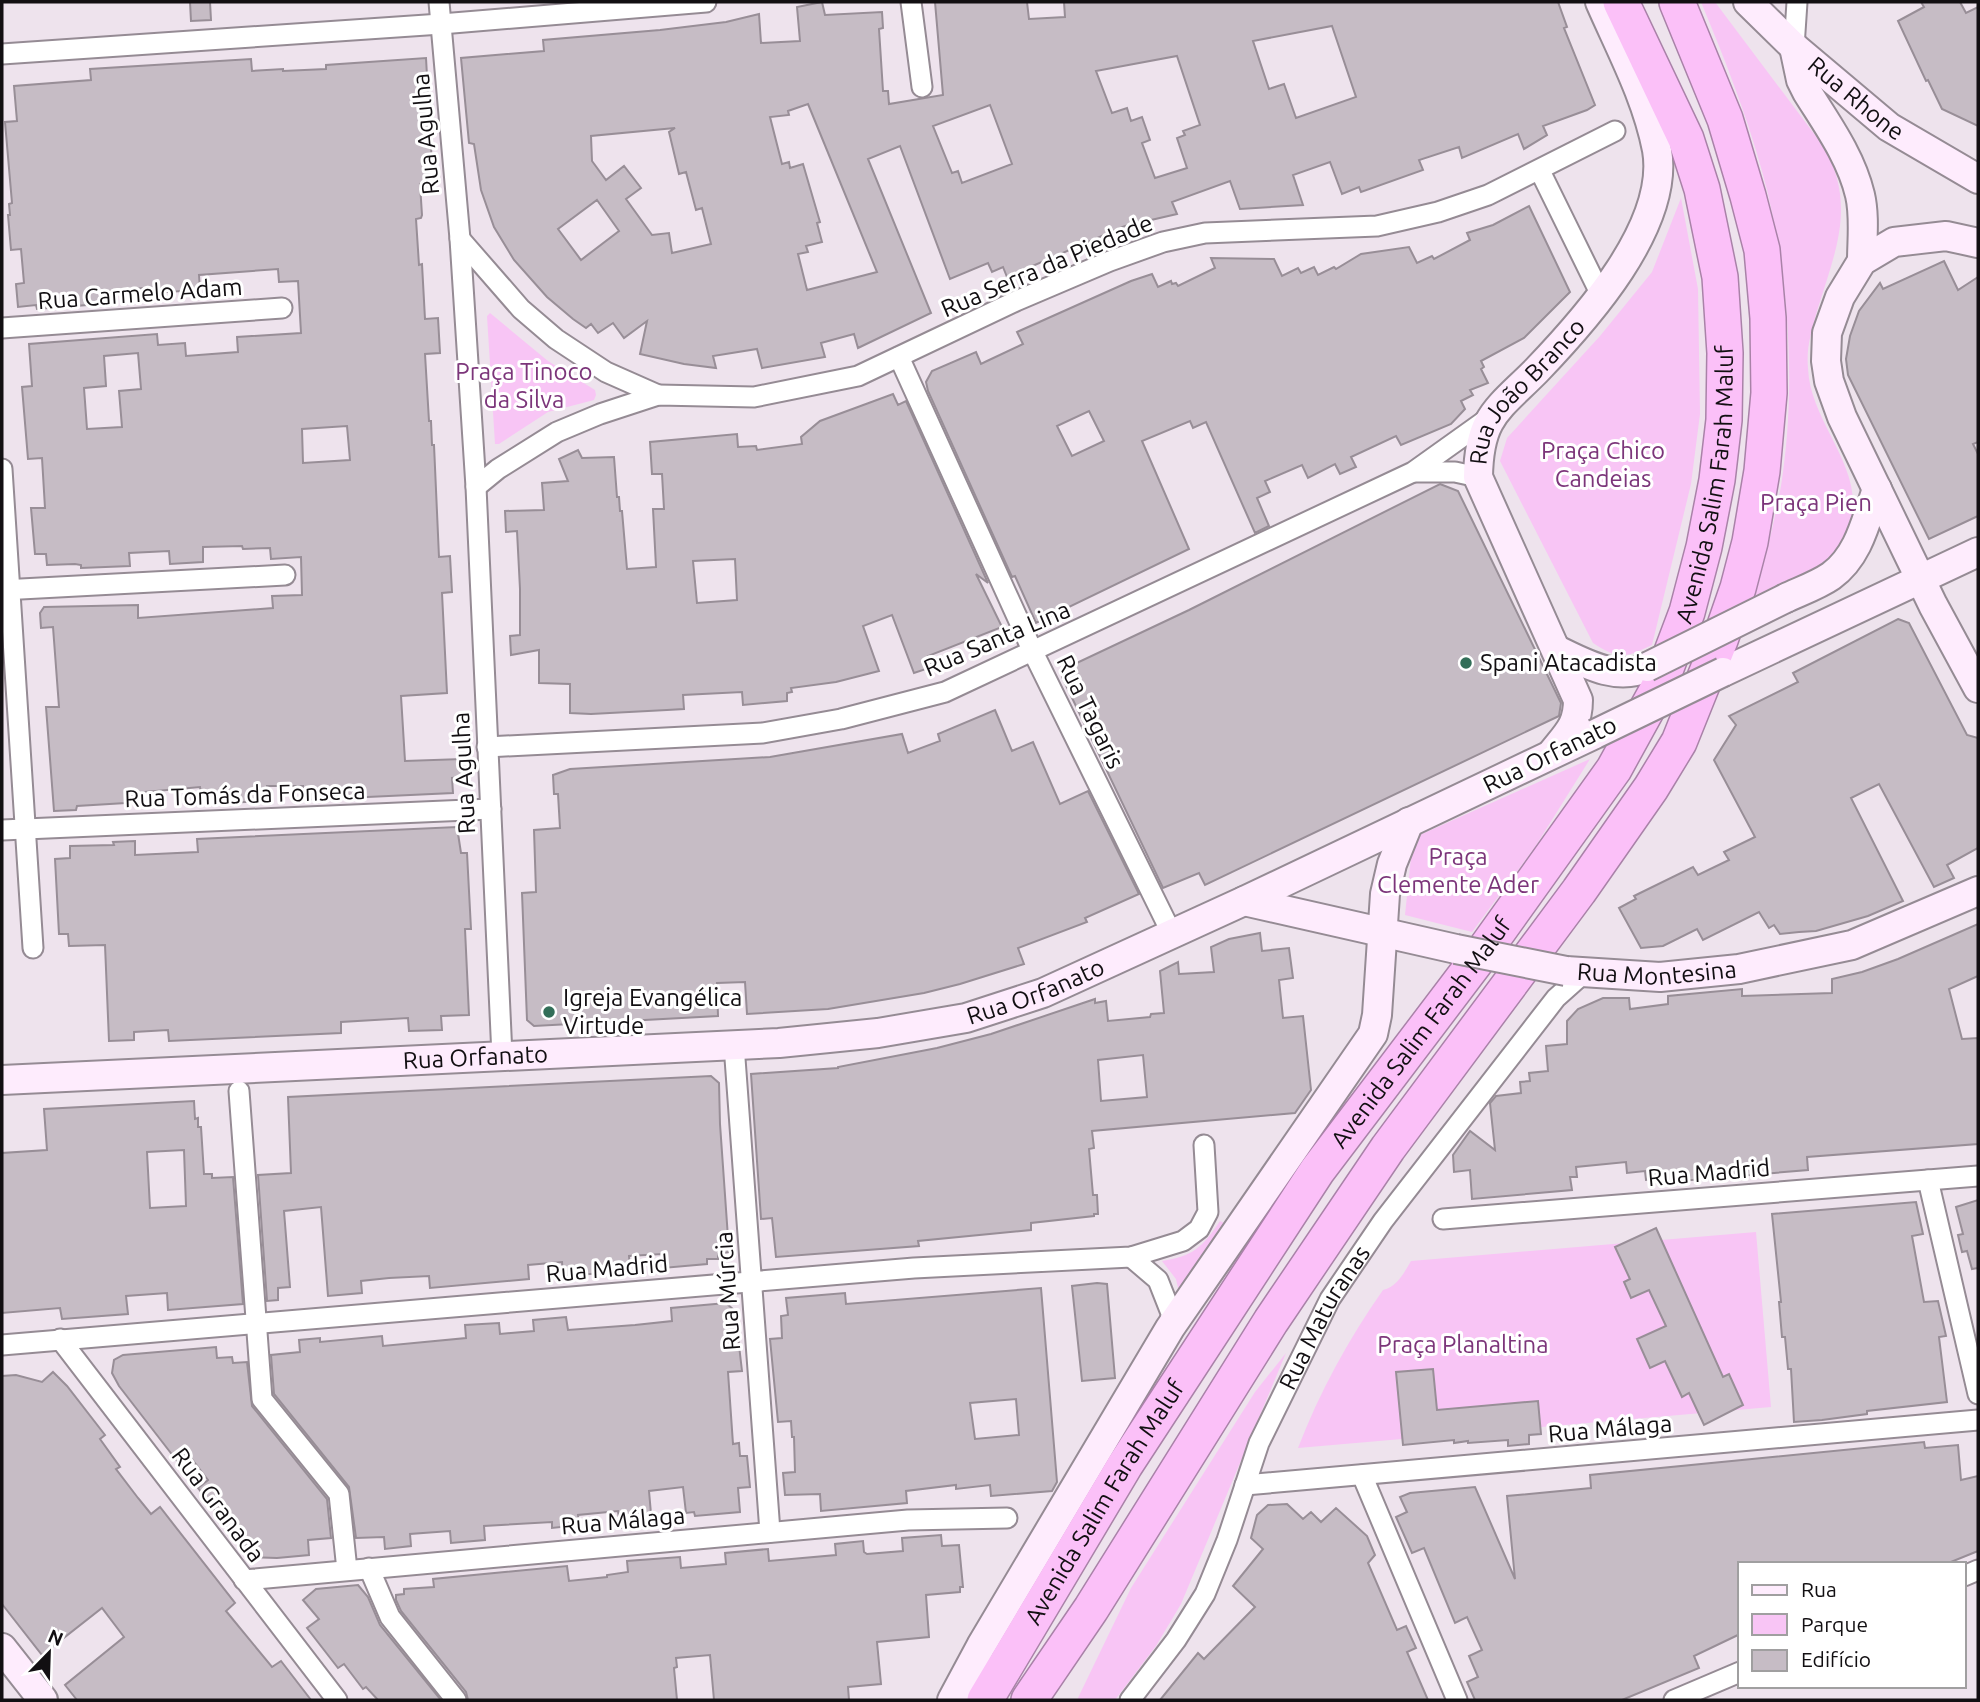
<svg xmlns="http://www.w3.org/2000/svg" width="1980" height="1702" font-family="Ubuntu,sans-serif">
  <style>
    .green { fill: #f8c5f5 }
    .building { fill: #c6bcc5; stroke: #988e97; stroke-width: 2; fill-rule: evenodd }
    .lines { fill: none; stroke-linecap: round; stroke-linejoin: round }
    .street-casing { stroke: #958b94; stroke-width: 23 }
    .secondary-casing { stroke: #958b94; stroke-width: 32 }
    .highway-casing { stroke: #a982a8; stroke-width: 38 }
    .street { stroke: #fff; stroke-width: 19 }
    .secondary { stroke: #feecfd; stroke-width: 28 }
    .highway { stroke: #fbc0f8; stroke-width: 35 }
    .secondary-bridge-casing { stroke: #958b94; stroke-width: 32; stroke-linecap: butt }
    .secondary-bridge { stroke: #feecfd; stroke-width: 28 }
    .poi-dot { fill: #326e58; stroke: #fff; stroke-width: 2.5 }
    .labels { text-anchor: middle; stroke-width: 6; stroke-linejoin: round; paint-order: stroke }
    .street-label { font-size: 24px; fill: #120f12; stroke: #fff }
    .park-label { font-size: 24px; fill: #7c357a; stroke: #fff }
    .poi-label { font-size: 24px; fill: #120f12; stroke: #fff; text-anchor: start }
  </style>
  <rect width="100%" height="100%" fill="#eee3ed"/>
  <g class="green">
    <path d="M1701,2H1715L1824,147C1857,206 1835,252 1817,311C1812,330 1806,347 1808,368C1810,425 1869,470 1849,528C1835,568 1789,582 1754,600C1764,562 1774,525 1781,486C1797,386 1789,269 1762,171C1746,113 1724,57 1701,2Z"/>
    <path d="M1681,198L1698,289L1700,414L1691,484L1652,645C1625,658 1619,660 1593,643L1500,461L1507,438L1600,336L1652,272Z"/>
    <polygon points="490,313 548,361 595,390 596,395 594,400 548,412 499,444 495,444 487,316"/>
    <polygon points="1590,759 1535,847 1472,932 1405,915 1413,838"/>
    <path d="M1220,1221L1224,1223L1179,1292L1176,1279L1162,1261C1193,1256 1202,1248 1220,1221Z"/>
    <path d="M1756,1232L1771,1407L1298,1448C1320,1391 1348,1340 1383,1290C1398,1286 1403,1274 1411,1261Z"/>
    <polygon points="1286,1353 1181,1604 1156,1646 1115,1700 1077,1700 1131,1588 1255,1392"/>
  </g>
  <g class="building">
    <polygon points="190,2 210,2 211,20 191,21"/>
    <path d="M822,2L825,15L882,12L883,28L879,29L883,91H888L889,104L943,95L935,2H1027L1029,19L1065,17L1064,2H1558L1567,27L1564,28L1595,105L1587,110L1543,126L1547,135L1524,149L1518,134L1462,158L1459,147L1419,160L1423,170L1361,192L1359,187L1342,194L1330,162L1293,175L1303,205L1240,209L1230,181L1172,202L1177,214L1125,226L1007,277L1003,267L992,272L988,263L950,279L900,146L868,159L931,313L858,348L854,334L821,343L825,357L762,368L757,349L713,356L716,368L684,364L640,354L647,321L624,338L613,323L598,333L591,324L586,328L573,319L547,297L514,260L494,227L481,190L474,144L469,143L461,58L544,51L543,40L660,30L726,22L759,14L761,43L800,41L797,7ZM1332,26L1356,97L1296,118L1284,84L1269,89L1253,41ZM1177,56L1200,125L1183,131L1185,135L1177,138L1187,168L1155,178L1142,143L1150,140L1142,117L1131,121L1127,108L1112,113L1096,71ZM808,104L877,272L807,290L798,254L808,252L806,246L822,242L817,223L820,222L803,164L790,168L789,162L782,164L770,117L789,115L788,111ZM990,105L1012,164L962,183L958,171L952,173L933,126ZM675,128L669,132L679,174L686,172L696,210L702,208L711,244L672,253L669,233L652,235L626,199L641,188L624,166L606,180L592,161L591,136ZM597,200L619,231L581,260L558,229Z"/>
    <polygon points="1921,2 1960,2 1966,13 1978,7 1978,126 1942,109 1928,80 1926,81 1898,21 1924,7"/>
    <path d="M426,58L433,183L420,184L422,215L421,218L416,219L419,265L422,264L425,319L438,318L440,353L425,354L429,421H431L432,445H434L439,557L450,556L452,592L442,593L447,693L401,696L405,761L462,759L463,777L452,778L453,793L303,800V786H267L268,801L202,804L200,787L134,793V801L126,803L77,806L76,810L54,811L46,707H59L53,627L41,628L40,613L44,607L138,605V618L273,608L272,596L302,595L301,557L271,559L270,548L243,549L242,546L203,547V562L170,564L169,551L129,553L130,566L81,568V565L75,564L47,565L46,554H35L31,508H45L42,458L28,459L22,387L32,386L29,344L157,334L158,345L185,343L186,356L238,352L237,337L301,333L298,281L279,282L278,269L199,275L200,290L166,292V288L154,289V287L100,292V304L37,309L36,305L18,307L16,284L24,283L21,249L11,250L8,215H10L9,204L12,203L5,122L17,121L14,86L91,80L90,69L251,59L252,71L283,69V71L326,69V65ZM138,353L141,389L119,391L122,427L87,429L84,388L106,386L104,356ZM347,426L350,460L303,463L302,429Z"/>
    <path d="M1529,206L1570,292L1524,338L1481,361L1484,367L1481,369L1488,383L1470,390L1473,395L1461,401L1465,409L1451,424L1401,445L1396,436L1351,457L1356,467L1340,474L1335,464L1308,478L1302,465L1265,481L1270,492L1257,498L1269,526L1255,533L1206,422L1193,428L1190,421L1142,441L1189,549L1036,623L1015,576L1012,577L928,391L926,382L932,371L976,352L981,364L987,361L1023,344L1017,332L1131,281L1152,274L1158,287L1171,281L1172,284L1176,283L1178,286L1215,268L1211,258L1274,259L1282,276L1298,268L1301,273L1314,267L1318,275L1334,267L1336,269L1361,254L1409,247L1417,263L1432,256L1434,259L1470,240L1467,233L1493,225ZM1089,411L1104,441L1072,456L1057,426Z"/>
    <polygon points="1944,261 1958,290 1978,277 1978,442 1973,444 1978,454 1978,516 1929,539 1848,375 1846,359 1850,336 1859,311 1880,283 1883,289"/>
    <path d="M893,394L898,405L906,401L988,583L976,574L1002,627L928,656L932,667L914,673L892,615L863,626L879,671L836,682L791,688L792,692L787,693V701L743,705L742,692L683,695L684,709L667,710L591,714L570,713V684L539,683V650L511,655L510,636L520,635V589L517,531L506,532L505,511L544,510L542,483L568,481L559,459L578,450L582,458L614,457L617,497H619L620,511H622L627,569L656,567L653,509H664L662,474H652L650,442L737,434L738,447L756,446L757,450L802,444L801,437L820,421ZM735,559L737,600L697,603L693,561Z"/>
    <polygon points="1440,484 1458,491 1561,703 1559,716 1205,885 1199,873 1163,888 1062,677 1066,668 1189,610"/>
    <polygon points="1898,619 1909,623 1967,735 1978,738 1978,848 1947,865 1954,878 1934,887 1879,784 1851,798 1903,901 1868,916 1816,931 1799,932 1780,934 1774,925 1769,928 1759,912 1703,940 1697,929 1663,946 1641,948 1619,908 1636,899 1634,896 1693,867 1698,875 1729,860 1724,852 1755,837 1714,760 1736,725 1729,716 1798,682 1793,673"/>
    <polygon points="995,710 1012,751 1033,742 1060,804 1088,791 1139,894 1085,918 1087,922 1018,948 1024,964 960,984 924,993 828,1009 747,1014 745,982 717,983 718,1016 534,1026 527,1020 522,893 536,892 534,830 560,828 558,794 554,794 553,775 570,769 770,757 902,734 908,753 940,741 938,734"/>
    <polygon points="457,827 461,853 467,853 471,929 465,929 469,1015 441,1016 442,1030 409,1031 408,1018 341,1022 341,1033 169,1041 168,1030 134,1032 134,1040 109,1041 105,945 69,946 68,934 59,934 55,859 70,858 70,846 114,845 113,842 135,841 135,855 198,852 197,839"/>
    <polygon points="1978,924 1978,976 1949,989 1962,1039 1978,1038 1978,1144 1807,1157 1808,1170 1657,1183 1656,1179 1646,1180 1645,1171 1627,1173 1626,1162 1576,1167 1577,1177 1570,1177 1572,1190 1472,1199 1470,1170 1454,1172 1453,1155 1470,1131 1495,1150 1490,1103 1496,1096 1521,1093 1520,1082 1530,1081 1529,1073 1548,1071 1546,1046 1567,1044 1567,1021 1578,1009 1603,998 1629,998 1630,1009 1668,1004 1668,996 1742,989 1742,996 1832,993 1832,979 1862,972 1898,959"/>
    <path d="M1260,933L1262,951L1289,948L1293,978L1279,980L1283,1018L1303,1016L1311,1090L1295,1113L1092,1131L1094,1148L1089,1149L1093,1195H1097L1098,1214H1094V1216L1031,1223V1230L918,1241L919,1246L776,1257L772,1218L761,1219L751,1074L838,1068V1067L937,1048L991,1034L1095,999V1003L1106,1001L1108,1021L1150,1017L1151,1014L1164,1013L1160,971L1178,962L1179,974L1214,972L1211,947L1229,939ZM1143,1055L1147,1097L1101,1101L1098,1060Z"/>
    <polygon points="711,1076 719,1083 720,1124 729,1252 718,1254 718,1259 707,1259 707,1264 663,1268 662,1254 629,1256 630,1271 563,1276 562,1262 528,1265 529,1279 430,1288 429,1276 389,1278 361,1281 362,1293 328,1296 321,1207 284,1211 290,1287 278,1288 278,1300 267,1301 258,1175 291,1173 288,1097"/>
    <path d="M194,1101L195,1119L198,1118V1127H201L204,1174H212V1178L233,1177L243,1304L168,1310L167,1293L126,1296L128,1314L62,1319L60,1308L2,1313V1153L47,1150L44,1109ZM184,1150L186,1206L150,1208L147,1152Z"/>
    <polygon points="1978,1200 1978,1268 1972,1269 1967,1251 1962,1252 1958,1235 1963,1234 1956,1207"/>
    <polygon points="1916,1202 1923,1234 1912,1236 1924,1302 1938,1301 1946,1336 1939,1337 1947,1402 1867,1411 1867,1414 1822,1420 1794,1422 1791,1369 1788,1369 1785,1337 1782,1337 1779,1302 1781,1302 1772,1214"/>
    <polygon points="1656,1228 1723,1377 1729,1374 1743,1405 1704,1425 1689,1393 1682,1397 1665,1361 1650,1368 1637,1339 1666,1326 1649,1290 1631,1298 1624,1282 1630,1279 1615,1247"/>
    <polygon points="1097,1283 1107,1284 1115,1378 1082,1381 1072,1286"/>
    <path d="M1041,1288L1057,1482L1052,1491L991,1496L990,1485L956,1489V1485L906,1491L907,1503L821,1511L820,1494L785,1495L783,1473L795,1472L794,1437H792L791,1421L778,1422L770,1339L782,1338L781,1316L788,1315L786,1298L845,1293L846,1304ZM1016,1399L1019,1435L975,1439L970,1403Z"/>
    <polygon points="726,1303 735,1311 742,1371 728,1372 733,1444 739,1443 740,1456 747,1456 750,1487 738,1488 740,1512 695,1516 694,1512 686,1513 683,1487 649,1491 652,1525 620,1528 618,1511 578,1515 579,1525 552,1528 552,1522 484,1526 485,1540 451,1543 450,1531 410,1534 411,1546 385,1549 384,1537 356,1538 349,1487 274,1394 271,1355 300,1352 299,1340 320,1338 320,1342 382,1336 383,1346 466,1338 465,1325 499,1323 500,1334 534,1331 533,1320 566,1317 568,1330 635,1325 672,1321 671,1308"/>
    <polygon points="216,1347 217,1358 232,1357 233,1363 247,1362 252,1406 327,1499 331,1538 308,1540 309,1555 277,1558 250,1557 198,1488 208,1480 188,1454 177,1461 119,1386 112,1373 114,1360 123,1355"/>
    <polygon points="1433,1369 1437,1410 1538,1401 1541,1434 1529,1435 1529,1444 1508,1446 1508,1440 1468,1443 1468,1441 1454,1443 1454,1440 1403,1445 1396,1372"/>
    <polygon points="53,1372 67,1386 105,1435 100,1439 120,1467 116,1469 138,1498 151,1514 160,1507 235,1603 226,1611 272,1667 281,1661 311,1700 77,1700 65,1685 124,1637 102,1608 42,1655 2,1604 2,1376 16,1375 42,1382"/>
    <polygon points="1924,1442 1925,1448 1958,1445 1961,1480 1978,1476 1978,1551 1946,1564 1740,1564 1740,1634 1694,1656 1699,1668 1622,1700 1475,1700 1467,1682 1478,1677 1469,1656 1482,1650 1467,1617 1455,1623 1424,1548 1412,1553 1396,1517 1407,1512 1400,1497 1410,1493 1475,1487 1515,1579 1507,1496 1591,1488 1590,1475"/>
    <polygon points="1287,1504 1303,1519 1311,1512 1321,1522 1336,1508 1367,1536 1375,1555 1368,1563 1397,1630 1406,1626 1416,1648 1407,1652 1428,1700 1160,1700 1198,1653 1204,1659 1255,1607 1233,1586 1263,1549 1251,1538 1257,1515 1268,1505"/>
    <polygon points="941,1535 942,1546 959,1545 963,1587 960,1587 960,1592 926,1595 929,1637 877,1642 881,1684 848,1687 849,1700 714,1700 710,1655 676,1658 677,1667 674,1668 677,1700 468,1700 466,1692 401,1611 396,1600 396,1595 404,1594 404,1589 434,1587 433,1579 567,1566 569,1581 607,1577 607,1575 628,1572 627,1561 680,1557 681,1568 726,1564 725,1553 768,1549 769,1561 836,1555 835,1544 863,1541 864,1552 867,1554 903,1551 902,1538"/>
    <polygon points="358,1585 368,1597 380,1625 441,1700 378,1700 366,1687 363,1689 344,1664 338,1668 307,1628 319,1619 303,1600 316,1589"/>
  </g>
  <g class="lines">
    <g class="street-casing">
      <g id="street">
        <polyline points="439,2 460,239 476,487 502,1056"/>
        <polyline points="911,2 922,87"/>
        <polyline points="1794,47 1797,2"/>
        <polyline points="2,54 441,24 706,2"/>
        <polyline points="1540,171 1601,295"/>
        <polyline points="460,239 521,309 556,339 606,372 658,395"/>
        <polyline points="2,328 282,308"/>
        <polyline points="899,357 1033,652 1172,934"/>
        <polyline points="2,469 33,948"/>
        <polyline points="1414,472 1455,472 1478,477"/>
        <polyline points="476,487 498,469 557,432 600,414 658,395 754,397 858,376 1016,301 1110,261 1163,242 1205,233 1377,226 1438,212 1488,195 1615,131"/>
        <polyline points="2,590 285,575"/>
        <polyline points="487,747 763,733 841,719 945,692 1413,472 1490,417"/>
        <polyline points="2,830 491,809"/>
        <polyline points="734,1045 770,1532"/>
        <polyline points="239,1091 262,1399 339,1494 347,1570"/>
        <polyline points="1928,1180 1978,1394"/>
        <polyline points="1443,1219 1978,1176"/>
        <polyline points="1131,1257 1158,1280 1171,1313 1170,1328"/>
        <polyline points="60,1339 337,1700"/>
        <polyline points="2,1345 914,1268 1131,1257 1183,1241 1199,1229 1208,1212 1204,1145"/>
        <polyline points="1362,1475 1457,1700"/>
        <polyline points="1245,1485 1978,1420"/>
        <polyline points="369,1568 390,1617 456,1700"/>
        <polyline points="1964,1576 1978,1570"/>
        <polyline points="244,1580 908,1520 1007,1518"/>
        <path id="s1" d="M1130,1700L1176,1640L1205,1594L1227,1540L1259,1443L1330,1299L1383,1221L1556,998L1584,973"/>
        <polyline points="1674,1700 1740,1672"/>
      </g>
    </g>
    <g class="secondary-casing">
      <g id="secondary">
        <path id="s2" d="M1748,2L1794,47L1889,127L1978,179"/>
        <path d="M1794,47L1801,80L1807,92C1827,124 1851,157 1860,195C1865,216 1862,240 1862,261"/>
        <polyline points="1978,243 1946,236 1894,242 1862,261 1840,297 1827,333 1826,361 1829,381 1842,417 1933,605 1978,688"/>
        <path d="M1786,598C1801,591 1818,585 1831,576C1859,556 1866,520 1877,489"/>
        <path d="M1557,650C1584,663 1617,682 1647,667"/>
        <polyline points="1723,672 1978,552"/>
        <path id="s3" d="M1553,752C1568,733 1578,725 1578,700L1478,477C1479,417 1497,410 1536,371C1585,320 1670,226 1657,150C1647,98 1621,50 1600,2"/>
        <polyline points="1244,901 1456,949"/>
        <path id="s4" d="M1566,971L1660,977L1739,969L1852,945L1978,891"/>
        <path id="s5" d="M2,1080L779,1043L878,1033L966,1018L1043,993L1244,901L1595,734"/>
        <polyline points="2,1648 43,1700"/>
        <polyline points="952,1700 981,1646 1170,1328 1373,1034 1377,1015 1385,894 1392,864 1409,822"/>
      </g>
    </g>
    <g class="highway-casing">
      <g id="highway">
        <path id="s6" d="M985,1700L1125,1465L1317,1171L1486,948L1614,769L1658,689L1687,612L1704,547L1717,480L1724,420L1725,353L1720,277L1702,189L1686,139L1621,2"/>
        <polyline points="1029,1700 1091,1609 1271,1321 1388,1148 1579,891 1651,788 1679,742 1720,640 1738,588 1750,542 1762,471 1769,393 1768,318 1762,250 1748,196 1725,119 1677,2"/>
      </g>
    </g>
    <use href="#street" class="street"/>
    <use href="#secondary" class="secondary"/>
    <use href="#highway" class="highway"/>
    <g class="secondary-bridge-casing">
      <g id="secondary-bridge">
        <polyline points="1647,667 1786,598"/>
        <polyline points="1595,734 1723,672"/>
        <polyline points="1456,949 1566,971"/>
      </g>
    </g>
    <use href="#secondary-bridge" class="secondary-bridge"/>
  </g>
  <g class="poi-dot">
    <circle cx="1466" cy="663" r="7"/>
    <circle cx="549" cy="1012" r="7"/>
  </g>
  <g class="labels">
    <g class="street-label">
      <text dy="8" stroke="none"><textPath href="#s2" startOffset="145">Rua Rhone</textPath></text>
      <text transform="translate(426 134) rotate(-95)" y="8">Rua Agulha</text>
      <text transform="translate(1047 266) rotate(-23)" y="8">Rua Serra da Piedade</text>
      <text transform="translate(140 294) rotate(-4)" y="8">Rua Carmelo Adam</text>
      <text dy="8" stroke="none"><textPath href="#s3" startOffset="406">Rua João Branco</textPath></text>
      <text dy="8" stroke="none"><textPath href="#s6" startOffset="1428">Avenida Salim Farah Maluf</textPath></text>
      <text transform="translate(997 639) rotate(-23)" y="8">Rua Santa Lina</text>
      <text transform="translate(1090 712) rotate(64)" y="8">Rua Tagaris</text>
      <text transform="translate(1550 755) rotate(-26)" y="8">Rua Orfanato</text>
      <text transform="translate(464 773) rotate(-93)" y="8">Rua Agulha</text>
      <text transform="translate(245 795) rotate(-2)" y="8">Rua Tomás da Fonseca</text>
      <text dy="8" stroke="none"><textPath href="#s4" startOffset="91">Rua Montesina</textPath></text>
      <text dy="8" stroke="none"><textPath href="#s5" startOffset="1041">Rua Orfanato</textPath></text>
      <text dy="8" stroke="none"><textPath href="#s6" startOffset="798">Avenida Salim Farah Maluf</textPath></text>
      <text dy="8" stroke="none"><textPath href="#s5" startOffset="474">Rua Orfanato</textPath></text>
      <text transform="translate(1709 1173) rotate(-5)" y="8">Rua Madrid</text>
      <text transform="translate(607 1269) rotate(-5)" y="8">Rua Madrid</text>
      <text transform="translate(728 1291) rotate(-94)" y="8">Rua Múrcia</text>
      <text dy="8" stroke="none"><textPath href="#s1" startOffset="432">Rua Maturanas</textPath></text>
      <text transform="translate(1610 1429) rotate(-5)" y="8">Rua Málaga</text>
      <text dy="8" stroke="none"><textPath href="#s6" startOffset="231">Avenida Salim Farah Maluf</textPath></text>
      <text transform="translate(218 1505) rotate(53)" y="8">Rua Granada</text>
      <text transform="translate(623 1521) rotate(-5)" y="8">Rua Málaga</text>
    </g>
    <g class="park-label">
      <text x="524" y="380">Praça Tinoco<tspan x="524" dy="28">da Silva</tspan></text>
      <text x="1603" y="459">Praça Chico<tspan x="1603" dy="28">Candeias</tspan></text>
      <text x="1816" y="511">Praça Pien</text>
      <text x="1458" y="865">Praça<tspan x="1458" dy="28">Clemente Ader</tspan></text>
      <text x="1463" y="1353">Praça Planaltina</text>
    </g>
    <g class="poi-label">
      <text x="1480" y="671">Spani Atacadista</text>
      <text x="563" y="1006">Igreja Evangélica<tspan x="563" dy="28">Virtude</tspan></text>
    </g>
  </g>
  <rect width="1980" height="1702" fill="none" stroke="#120f12" stroke-width="7"/>
  <rect x="1738" y="1562" width="228" height="126" fill="#ffffff" stroke="#a09fa0" stroke-width="2"/>
  <rect x="1752" y="1585" width="35" height="10" fill="#feecfd" stroke="#a09fa0" stroke-width="2"/>
  <text x="1801" y="1597" font-size="21" fill="#120f12">Rua</text>
  <rect x="1752" y="1614" width="35" height="21" fill="#f8c5f5" stroke="#a09fa0" stroke-width="2"/>
  <text x="1801" y="1632" font-size="21" fill="#120f12">Parque</text>
  <rect x="1752" y="1650" width="35" height="21" fill="#c6bcc5" stroke="#a09fa0" stroke-width="2"/>
  <text x="1801" y="1667" font-size="21" fill="#120f12">Edifício</text>
  <g transform="translate(49 1653) rotate(23)" stroke="#ffffff" stroke-width="5" paint-order="stroke">
  <path d="M0-5L12 26L0 18L-12 26Z" fill="#120f12"/>
  <text y="-10" font-size="19" font-weight="bold" text-anchor="middle" fill="#120f12">N</text>
  </g>
</svg>
